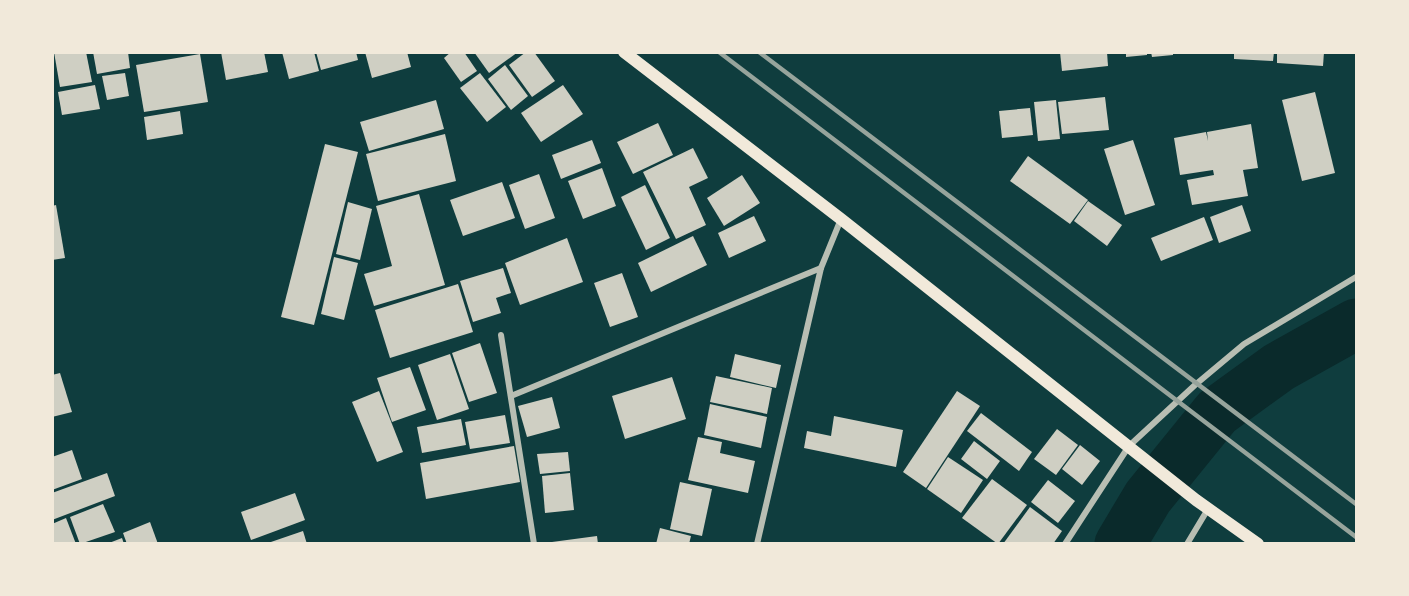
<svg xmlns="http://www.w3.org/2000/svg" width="1409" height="596" font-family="'DM Sans',sans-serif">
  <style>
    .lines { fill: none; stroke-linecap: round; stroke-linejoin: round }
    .river { stroke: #0a2a2b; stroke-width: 51 }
    .building { fill: #cfcfc3 }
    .minor { stroke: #b8beb3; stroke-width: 6 }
    .secondary { stroke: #f1e9da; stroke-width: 12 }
    .rail { stroke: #97a49c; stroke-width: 4.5 }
  </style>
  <rect width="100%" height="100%" fill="#0f3d3e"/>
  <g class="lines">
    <polyline class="river" points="1120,544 1148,497 1217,412 1279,367 1356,324"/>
  </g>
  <g class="building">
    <polygon points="54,52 86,52 92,82 60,87"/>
    <polygon points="93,52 128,52 130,68 97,74"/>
    <polygon points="221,52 264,52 268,72 226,80"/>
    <polygon points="282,52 314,52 319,71 289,79"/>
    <polygon points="316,52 356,52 358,60 321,70"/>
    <polygon points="365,52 407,52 411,67 372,78"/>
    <polygon points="451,52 464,52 477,71 461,82 444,58"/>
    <polygon points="474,52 518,52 489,73"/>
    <polygon points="526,52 534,52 555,81 532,97 509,65"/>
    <polygon points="1060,52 1107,52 1108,66 1062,71"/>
    <polygon points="1126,52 1147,52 1147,55 1126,57"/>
    <polygon points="1151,52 1173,52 1173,55 1152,57"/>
    <polygon points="1234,52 1274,52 1273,61 1234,59"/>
    <polygon points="1277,52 1324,52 1323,66 1277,63"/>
    <polygon points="200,54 208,102 144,112 136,65"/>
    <polygon points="505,65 528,96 511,110 488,79"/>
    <polygon points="125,73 129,96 107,100 102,76"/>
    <polygon points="480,73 506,107 487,122 460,88"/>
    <polygon points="95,85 100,109 62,115 58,92"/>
    <polygon points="563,85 583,114 541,142 521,113"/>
    <polygon points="1315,92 1335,173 1302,181 1282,100"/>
    <polygon points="1105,97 1109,130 1062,134 1058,102"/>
    <polygon points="436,100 444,129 369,151 360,122"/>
    <polygon points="1056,100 1060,139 1038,141 1034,102"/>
    <polygon points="1030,108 1033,135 1002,138 999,111"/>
    <polygon points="180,111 183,134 147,140 144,117"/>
    <polygon points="658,123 673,155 633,174 617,142"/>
    <polygon points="1251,124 1258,168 1243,170 1248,196 1192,205 1187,180 1214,175 1213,170 1180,175 1174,138 1206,132 1208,141 1207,132"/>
    <polygon points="445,134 456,181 378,201 366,154"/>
    <polygon points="592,140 601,163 561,179 552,155"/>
    <polygon points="1133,140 1155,205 1125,215 1104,149"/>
    <polygon points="325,144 358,152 314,325 281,317"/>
    <polygon points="693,148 708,178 689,187 706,225 676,239 643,172"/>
    <polygon points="1028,156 1088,200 1070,224 1010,181"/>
    <polygon points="602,168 616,206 583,219 568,181"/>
    <polygon points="539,174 555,218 525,229 509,185"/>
    <polygon points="742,175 760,203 724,226 707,198"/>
    <polygon points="502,182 515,218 463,236 450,200"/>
    <polygon points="645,185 670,238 646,250 621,197"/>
    <polygon points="419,194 445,285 374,306 364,274 392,266 376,206"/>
    <polygon points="1088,201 1122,225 1107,246 1074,221"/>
    <polygon points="348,202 372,209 360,260 336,254"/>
    <polygon points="56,205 65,258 52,260 52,206"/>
    <polygon points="1242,205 1251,231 1219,243 1210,217"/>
    <polygon points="754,216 766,241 729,258 718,233"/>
    <polygon points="1204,217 1213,240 1161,261 1151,238"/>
    <polygon points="693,236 707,265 651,292 638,263"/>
    <polygon points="567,238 583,282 520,305 505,263"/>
    <polygon points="334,257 358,263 344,320 321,314"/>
    <polygon points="503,268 511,293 496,298 501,313 473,322 460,281"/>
    <polygon points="622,273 638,317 610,327 594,283"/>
    <polygon points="458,284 473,332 390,358 375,310"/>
    <polygon points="480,343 497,393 469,402 452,353"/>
    <polygon points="450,354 469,409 437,420 418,365"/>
    <polygon points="735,354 781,365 776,388 730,377"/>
    <polygon points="410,367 426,410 392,422 377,378"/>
    <polygon points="60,373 72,412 52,417 52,375"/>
    <polygon points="716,376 772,388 767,414 710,402"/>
    <polygon points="672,377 686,419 625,439 612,396"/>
    <polygon points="379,391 403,452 377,462 352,402"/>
    <polygon points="957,391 980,406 926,488 903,472"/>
    <polygon points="552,397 560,428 527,437 518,406"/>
    <polygon points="710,404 767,417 761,448 704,435"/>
    <polygon points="981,413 1032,452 1019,471 967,431"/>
    <polygon points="505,415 510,443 470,449 465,422"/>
    <polygon points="834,416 903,430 896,467 804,448 807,431 831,436"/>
    <polygon points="461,419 466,445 422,453 417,427"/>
    <polygon points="1057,429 1078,445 1056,475 1034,459"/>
    <polygon points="698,437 722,442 720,453 755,461 748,493 688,480"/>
    <polygon points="974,441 1000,461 987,479 961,459"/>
    <polygon points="1080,445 1100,461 1082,485 1062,469"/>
    <polygon points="514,446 520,482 426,499 420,463"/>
    <polygon points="72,450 82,479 52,490 52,457"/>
    <polygon points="568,452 570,471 540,474 537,454"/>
    <polygon points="948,457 983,480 961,513 927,489"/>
    <polygon points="107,473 115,496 52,520 52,493"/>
    <polygon points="570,473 574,510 545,513 542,476"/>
    <polygon points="992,479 1027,505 998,544 962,518"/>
    <polygon points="1048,480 1075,501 1058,523 1031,502"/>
    <polygon points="680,482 712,489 702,536 670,529"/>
    <polygon points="295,493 305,520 251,540 241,512"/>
    <polygon points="103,504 115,532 80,544 70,517"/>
    <polygon points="1030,507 1062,531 1053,544 1003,544"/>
    <polygon points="66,518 76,544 52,544 52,524"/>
    <polygon points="150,522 158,544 127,544 123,533"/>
    <polygon points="660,528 691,536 689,544 656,544"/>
    <polygon points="303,531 307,544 268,544 268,543"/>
    <polygon points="597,536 598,544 553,544 552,542"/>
    <polygon points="122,538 124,544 109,544 109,543"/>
  </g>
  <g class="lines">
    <g class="minor">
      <polyline points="501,335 534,544"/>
      <polyline points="511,396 821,268"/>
      <polyline points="757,544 821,268 841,219"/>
      <polyline points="1065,544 1129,446 1195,385 1244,344 1356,277"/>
      <polyline points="1187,544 1208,509"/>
    </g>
    <polyline class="secondary" points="624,52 841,219 1196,500 1258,544"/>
    <g class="rail">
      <polyline points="719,52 1356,537"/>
      <polyline points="759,52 1356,504"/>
    </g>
  </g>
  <rect width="1409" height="596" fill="none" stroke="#f1e9da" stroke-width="108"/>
</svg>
